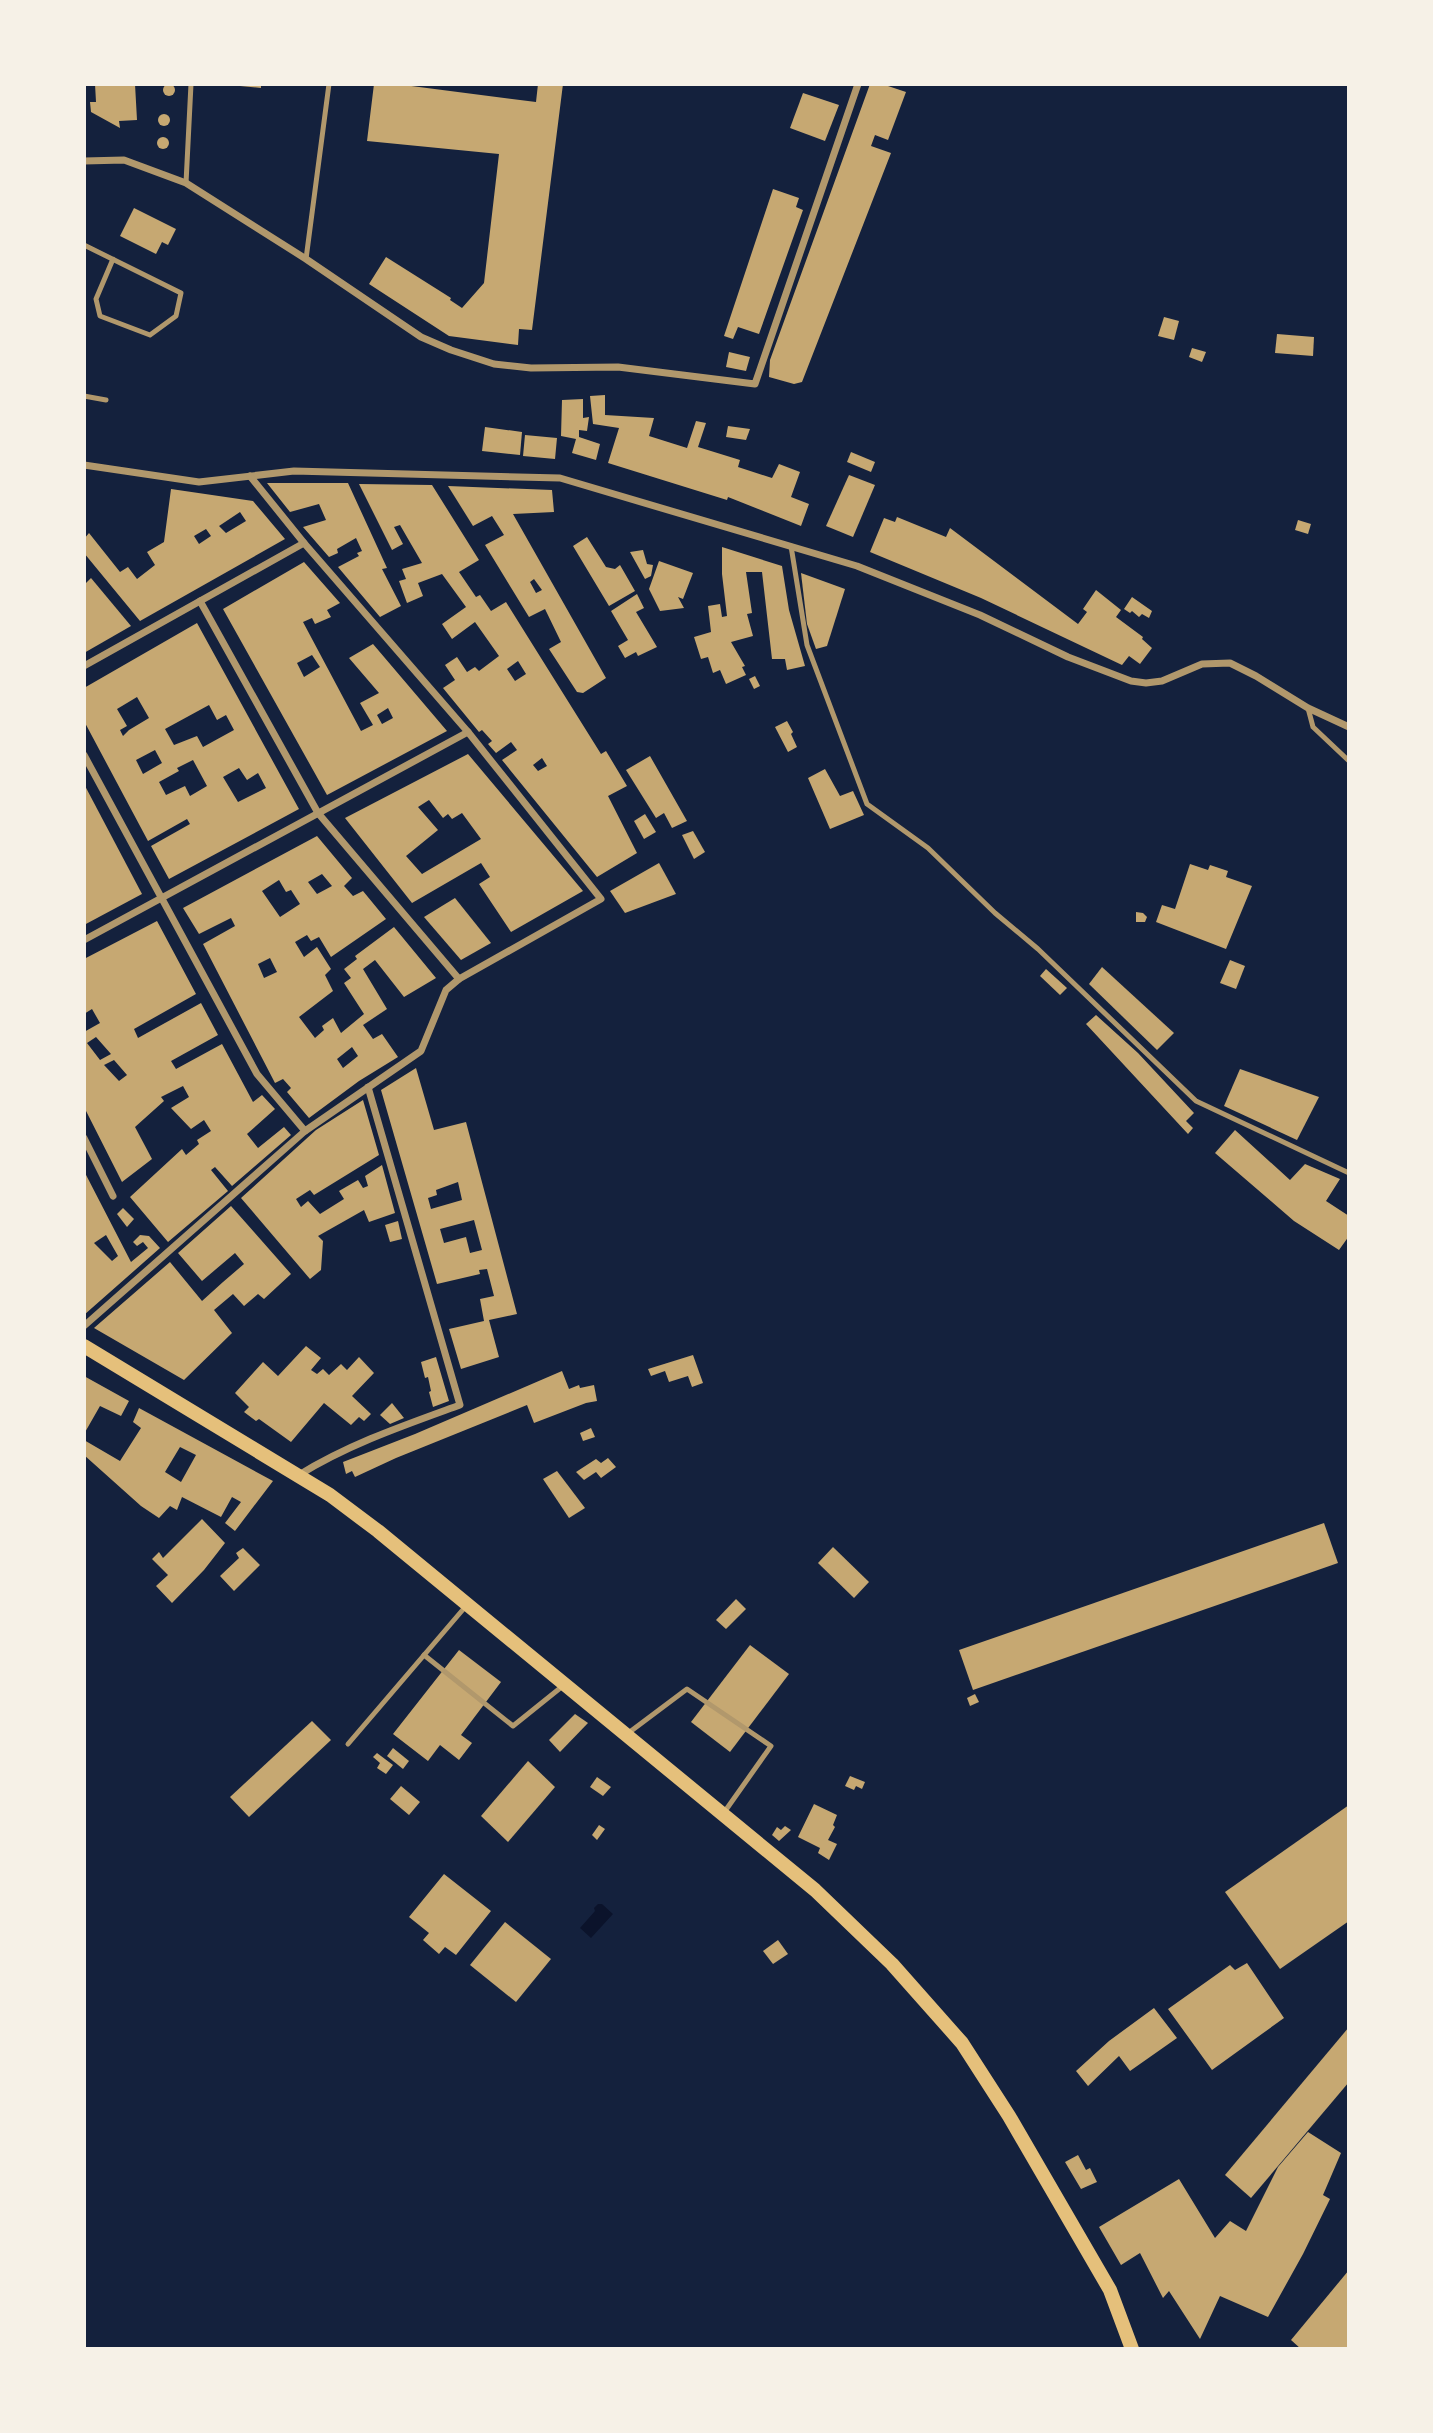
<svg xmlns="http://www.w3.org/2000/svg" width="1433" height="2433" font-family="Raleway,sans-serif">
  <style>
    .water { fill: #0b132b }
    .building { fill: #c6a872; fill-rule: evenodd }
    .lines { fill: none; stroke-linecap: round; stroke-linejoin: round }
    .service { stroke: #b1986c; stroke-width: 5 }
    .minor { stroke: #b1986c; stroke-width: 7 }
    .secondary { stroke: #e5c07b; stroke-width: 14 }
  </style>
  <rect width="100%" height="100%" fill="#14213d"/>
  <polygon class="water" points="598,1904 602,1904 613,1914 591,1938 580,1928 595,1911 594,1908"/>
  <g class="building">
    <circle cx="169" cy="90" r="6"/>
    <polygon points="95,84 135,84 137,120 119,121 120,128 91,112 90,102 96,102"/>
    <polygon points="241,84 261,84 261,88 240,86"/>
    <polygon points="374,84 396,84 536,102 538,84 563,84 532,330 519,329 518,345 449,336 369,284 386,257 451,298 450,300 462,308 484,283 499,154 367,141"/>
    <polygon points="870,84 882,84 906,92 888,140 875,135 871,146 891,153 802,382 794,384 769,377 770,360"/>
    <polygon points="803,93 839,105 825,141 790,128"/>
    <circle cx="164" cy="120" r="6"/>
    <circle cx="163" cy="143" r="6"/>
    <polygon points="773,189 799,198 796,207 803,210 759,334 738,327 733,339 724,336"/>
    <polygon points="134,208 176,229 168,245 162,242 156,254 120,236"/>
    <polygon points="1164,317 1179,321 1174,340 1158,336"/>
    <polygon points="1277,334 1314,337 1313,356 1275,353"/>
    <polygon points="1192,348 1206,352 1202,362 1189,357"/>
    <polygon points="729,352 750,357 746,371 726,367"/>
    <polygon points="605,395 605,415 654,418 649,436 687,448 696,421 706,423 698,447 740,460 738,467 772,478 779,464 800,472 791,497 809,504 801,526 728,497 727,500 608,463 619,428 593,424 590,396"/>
    <polygon points="583,399 583,418 589,417 587,431 579,430 579,437 600,444 596,460 572,453 576,439 561,436 562,400"/>
    <polygon points="728,426 750,429 746,440 726,437"/>
    <polygon points="485,427 522,432 520,455 482,451"/>
    <polygon points="525,435 557,438 555,459 523,456"/>
    <polygon points="851,452 875,462 871,472 847,462"/>
    <polygon points="849,475 875,485 853,537 826,526"/>
    <polygon points="267,483 348,483 387,568 382,569 401,606 380,617 338,567 359,556 357,553 362,551 356,538 337,549 338,553 329,557 303,527 326,520 319,504 290,512"/>
    <path d="M359,484L432,485L479,560L459,572L476,597L480,595L491,611L506,602L601,754L606,751L627,786L608,796L637,853L597,877L502,760L517,750L511,742L496,753L488,744L492,741L482,730L479,732L443,688L455,680L445,665L457,657L467,672L475,667L479,671L499,656L475,622L452,639L442,624L466,607L442,574L418,583L423,596L407,603L399,581L406,579L402,569L422,563L400,525L394,527L403,544L392,550ZM518,661L526,674L515,681L507,669ZM542,758L547,766L538,771L533,765Z"/>
    <path d="M448,486L552,490L554,512L513,514L606,678L583,693L577,692L549,649L561,642L545,609L529,617L485,545L504,535L492,516L473,526ZM534,579L542,590L536,593L530,582Z"/>
    <path d="M171,489L253,501L285,539L140,621L84,553V539L89,533L120,572L128,567L137,579L155,565L147,552L164,542ZM240,512L246,521L226,533L219,526ZM206,529L211,536L199,544L194,536Z"/>
    <polygon points="897,517 946,537 950,528 1078,624 1087,612 1083,609 1096,590 1121,610 1116,617 1143,637 1142,639 1152,648 1140,664 1129,656 1122,665 981,598 870,552 884,518 895,522"/>
    <polygon points="1298,520 1311,524 1308,534 1295,530"/>
    <polygon points="587,537 606,567 615,569 620,565 635,591 609,606 573,546"/>
    <polygon points="722,547 782,566 789,610 805,666 787,670 785,659 772,659 762,572 746,572 752,613 747,614 753,636 731,642 745,666 742,667 746,675 726,684 720,670 713,673 708,657 701,659 694,637 711,632 708,606 720,604 722,617 727,616 722,574"/>
    <polygon points="643,550 647,564 653,565 651,576 645,579 630,552"/>
    <polygon points="659,561 693,573 683,599 678,597 684,608 660,611 649,589"/>
    <path d="M304,562L340,603L327,610L331,617L315,624L312,618L303,622L361,731L373,725L360,703L379,693L349,658L373,644L447,731L327,795L223,609ZM312,655L320,667L304,677L297,663ZM388,708L393,718L382,724L377,715Z"/>
    <polygon points="801,573 845,589 827,646 816,649 807,624"/>
    <polygon points="91,578 131,626 84,653 84,585"/>
    <polygon points="637,594 644,608 636,612 657,647 638,656 636,652 625,658 618,646 628,640 611,611"/>
    <polygon points="1132,597 1152,611 1149,618 1142,614 1139,617 1132,611 1130,613 1124,609"/>
    <path d="M197,623L299,809L169,879L151,846L190,824L187,819L148,841L84,721V688ZM137,697L149,718L129,730L123,736L120,730L127,726L117,709ZM209,705L217,720L226,715L234,730L203,747L197,736L174,745L165,729ZM155,750L162,763L143,774L136,760ZM193,760L207,786L190,796L185,786L166,795L159,782L179,771L177,768ZM239,768L247,780L258,773L266,788L238,802L223,777Z"/>
    <polygon points="755,676 760,686 754,689 749,679"/>
    <polygon points="787,721 793,732 791,734 797,747 788,752 775,727"/>
    <path d="M468,754L583,891L511,932L479,884L490,877L481,863L412,903L345,818ZM429,800L443,818L448,814L452,819L462,813L481,839L422,874L406,856L438,830L418,807Z"/>
    <polygon points="650,756 687,821 672,828 664,813 656,818 626,770"/>
    <polygon points="825,769 840,796 853,791 864,815 830,829 808,778"/>
    <polygon points="84,784 142,894 84,925"/>
    <polygon points="645,814 656,832 644,839 634,821"/>
    <polygon points="693,831 705,852 694,859 682,835"/>
    <path d="M317,836L352,878L344,886L353,896L363,891L386,919L331,957L319,937L311,941L307,935L295,942L304,957L317,947L331,969L325,975L333,991L299,1017L315,1038L324,1030L322,1026L333,1018L341,1033L364,1014L344,983L351,978L344,969L357,959L355,956L394,927L436,978L404,997L375,960L363,969L387,1009L363,1025L373,1039L382,1034L398,1057L359,1081L309,1118L287,1092L291,1088L283,1079L275,1083L203,944L235,926L231,918L199,934L183,908ZM322,874L332,886L317,894L308,882ZM279,880L286,892L291,890L300,904L280,917L262,891ZM270,958L277,972L264,978L258,964ZM352,1047L358,1056L343,1068L337,1059Z"/>
    <polygon points="659,863 676,894 625,913 610,891"/>
    <polygon points="1190,864 1208,870 1210,865 1228,871 1226,877 1252,886 1226,949 1156,922 1162,905 1175,909"/>
    <polygon points="455,898 491,943 461,960 424,917"/>
    <polygon points="1136,912 1143,913 1147,917 1145,922 1136,922"/>
    <path d="M157,921L196,994L134,1029L138,1038L201,1003L218,1035L171,1061L176,1069L222,1044L253,1102L262,1095L275,1109L247,1134L258,1148L284,1127L291,1135L232,1186L215,1167L211,1170L228,1191L168,1242L130,1197L182,1149L186,1155L199,1144L197,1140L211,1131L204,1120L191,1129L171,1108L189,1097L183,1086L161,1097L164,1101L135,1127L152,1159L122,1182L84,1107V1032L100,1023L92,1009L84,1014V959ZM96,1037L111,1054L100,1060L87,1043ZM114,1060L127,1075L119,1081L104,1065Z"/>
    <polygon points="1230,960 1245,966 1236,989 1220,983"/>
    <polygon points="1102,967 1174,1033 1157,1050 1089,984"/>
    <polygon points="1046,969 1067,988 1060,995 1040,976"/>
    <polygon points="1096,1015 1138,1053 1194,1113 1186,1121 1193,1128 1188,1134 1086,1024"/>
    <path d="M416,1068L434,1130L466,1122L517,1314L489,1320L499,1357L461,1369L449,1329L484,1321L480,1299L494,1296L487,1269L479,1270L480,1274L437,1284L381,1090ZM458,1182L462,1200L431,1209L428,1198L437,1195L436,1190ZM474,1220L482,1250L470,1253L466,1237L444,1243L440,1229Z"/>
    <polygon points="1240,1069 1319,1097 1297,1140 1224,1106"/>
    <polygon points="363,1100 379,1155 314,1195 310,1190 296,1199 301,1207 308,1201 320,1214 344,1199 339,1191 358,1180 363,1188 368,1186 365,1176 382,1165 395,1213 369,1222 364,1210 318,1236 323,1241 321,1270 310,1279 241,1198 316,1130"/>
    <polygon points="1235,1130 1290,1180 1305,1164 1340,1179 1326,1201 1349,1216 1349,1236 1339,1250 1294,1221 1215,1153"/>
    <path d="M84,1171L131,1262L148,1248L143,1242L137,1246L133,1242L140,1235L149,1236L160,1248L84,1315ZM106,1235L118,1256L112,1261L94,1243Z"/>
    <polygon points="231,1206 291,1274 264,1299 258,1294 244,1306 233,1294 214,1310 232,1333 184,1380 94,1328 170,1262 202,1301 223,1282 244,1264 235,1253 202,1281 178,1253"/>
    <polygon points="123,1208 134,1219 127,1227 117,1214"/>
    <polygon points="398,1221 402,1239 390,1242 385,1225"/>
    <polygon points="306,1346 321,1358 311,1370 317,1374 323,1369 329,1375 341,1364 347,1370 359,1357 374,1373 352,1396 371,1414 364,1421 359,1417 351,1425 324,1403 291,1442 259,1419 256,1421 244,1412 249,1407 235,1393 263,1362 278,1376"/>
    <polygon points="693,1355 703,1383 692,1387 688,1376 669,1382 665,1371 651,1376 648,1369"/>
    <polygon points="436,1357 449,1401 433,1407 429,1392 431,1391 428,1377 425,1378 421,1362"/>
    <polygon points="562,1371 569,1389 579,1385 580,1388 594,1385 597,1401 586,1403 534,1423 527,1405 396,1458 355,1477 352,1471 346,1474 343,1462 415,1434"/>
    <polygon points="84,1376 129,1401 121,1416 100,1406 84,1434"/>
    <polygon points="392,1403 404,1418 390,1424 380,1415"/>
    <path d="M139,1408L273,1481L235,1531L225,1523L241,1502L232,1497L221,1517L182,1497L177,1510L170,1506L159,1518L141,1506L84,1455V1440L120,1461L141,1428L133,1422ZM180,1447L196,1455L181,1482L165,1472Z"/>
    <polygon points="591,1428 595,1437 583,1441 580,1433"/>
    <polygon points="608,1458 616,1467 601,1478 596,1472 584,1480 576,1472 596,1459 601,1463"/>
    <polygon points="557,1471 585,1508 569,1518 543,1479"/>
    <polygon points="202,1519 225,1543 204,1570 172,1603 156,1586 168,1575 152,1559 159,1552 163,1558"/>
    <polygon points="1324,1523 1338,1563 973,1690 959,1650"/>
    <polygon points="833,1547 869,1582 854,1598 818,1563"/>
    <polygon points="243,1548 260,1565 234,1591 220,1576 239,1558 236,1553"/>
    <polygon points="736,1599 746,1609 726,1629 716,1620"/>
    <polygon points="750,1645 789,1674 730,1752 691,1722"/>
    <polygon points="459,1650 501,1682 461,1735 472,1743 459,1760 440,1745 428,1761 393,1734"/>
    <polygon points="975,1694 979,1702 970,1706 967,1698"/>
    <polygon points="575,1714 588,1723 560,1752 549,1740"/>
    <polygon points="312,1721 331,1740 249,1817 230,1797"/>
    <polygon points="393,1748 409,1761 403,1769 387,1756"/>
    <polygon points="377,1753 393,1765 386,1774 377,1768 380,1763 373,1757"/>
    <polygon points="528,1761 555,1787 508,1842 481,1816"/>
    <polygon points="850,1776 865,1782 862,1789 856,1786 854,1790 845,1786"/>
    <polygon points="597,1777 611,1787 603,1796 590,1787"/>
    <polygon points="401,1786 420,1802 409,1815 390,1799"/>
    <polygon points="814,1804 837,1815 833,1825 835,1827 828,1840 837,1844 829,1860 818,1853 820,1848 798,1837"/>
    <polygon points="1349,1805 1349,1921 1280,1969 1225,1892"/>
    <polygon points="599,1825 605,1829 597,1840 592,1835"/>
    <polygon points="785,1826 791,1830 779,1841 772,1835 777,1827 781,1830"/>
    <polygon points="444,1874 491,1911 456,1955 445,1947 439,1954 423,1940 429,1933 409,1917"/>
    <polygon points="505,1922 551,1959 516,2002 470,1965"/>
    <polygon points="778,1940 788,1954 773,1964 763,1951"/>
    <polygon points="1247,1963 1284,2018 1212,2070 1168,2009 1230,1965 1235,1970"/>
    <polygon points="1154,2008 1177,2038 1130,2071 1119,2056 1088,2086 1076,2071 1109,2041"/>
    <polygon points="1349,2027 1349,2082 1251,2198 1225,2175"/>
    <polygon points="1308,2132 1341,2153 1323,2195 1330,2199 1303,2254 1268,2317 1220,2296 1200,2339 1169,2291 1163,2298 1140,2253 1121,2265 1099,2227 1179,2179 1215,2238 1230,2221 1246,2231 1278,2167"/>
    <polygon points="1078,2155 1086,2170 1090,2168 1097,2182 1081,2189 1065,2162"/>
    <polygon points="1349,2270 1349,2349 1301,2349 1291,2340"/>
  </g>
  <g class="lines">
    <g class="service">
      <polyline points="186,183 191,84"/>
      <polyline points="84,245 181,293 176,316 150,335 100,316 96,299 113,259"/>
      <polyline points="306,259 329,84"/>
      <polyline points="84,396 106,400"/>
      <polyline points="791,546 807,645 867,804 928,848 995,913 1038,949 1196,1101 1349,1173"/>
      <polyline points="1308,708 1313,727 1349,761"/>
      <polyline points="424,1655 513,1726 564,1685"/>
      <polyline points="627,1734 687,1689 771,1746 723,1814"/>
      <polyline points="348,1744 466,1606"/>
    </g>
    <g class="minor">
      <polyline points="84,161 124,160 186,183 306,259 421,337 451,350 494,364 531,368 618,367 755,384 858,84"/>
      <polyline points="84,465 199,482 294,471 560,478 857,566 980,615 1068,657 1131,681 1146,683 1162,681 1202,664 1230,663 1256,676 1308,708 1349,727"/>
      <polyline points="200,601 318,813 459,979"/>
      <polyline points="84,666 304,543"/>
      <polyline points="84,755 257,1074 305,1131"/>
      <polyline points="84,940 468,732"/>
      <polyline points="84,1138 113,1196"/>
      <polyline points="84,1326 305,1131 421,1051 446,990 459,979 601,899 468,732 304,543 250,476"/>
      <path d="M299,1475C349,1444 405,1425 460,1405L368,1087"/>
    </g>
    <polyline class="secondary" points="84,1346 330,1495 378,1531 815,1890 892,1964 962,2043 1009,2116 1110,2290 1132,2349"/>
  </g>
  <rect width="1433" height="2433" fill="none" stroke="#f6f1e7" stroke-width="172"/>
</svg>
